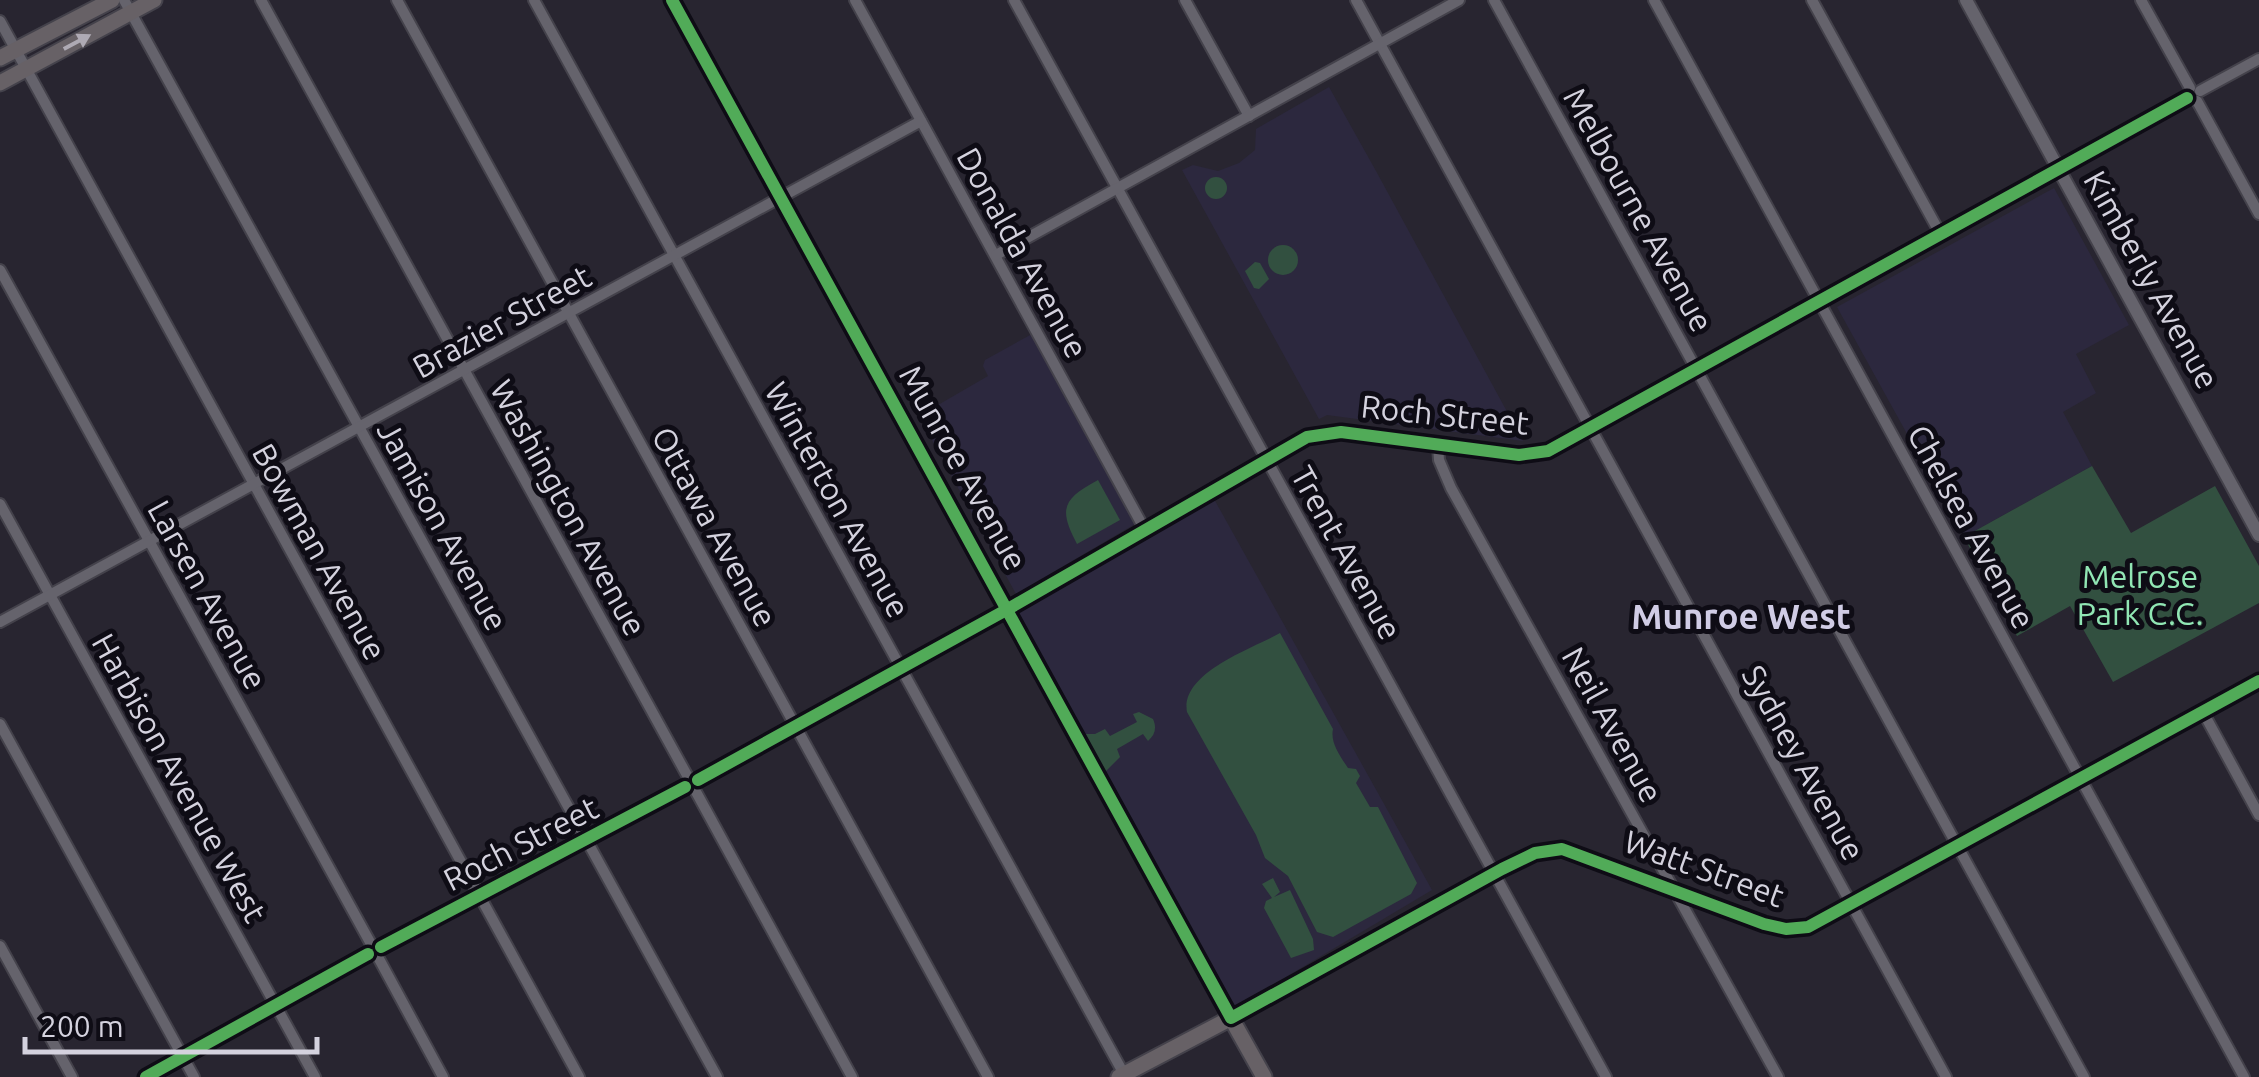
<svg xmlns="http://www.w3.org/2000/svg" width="2259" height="1077" font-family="Ubuntu,sans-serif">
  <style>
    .built { fill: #2c283e }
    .green { fill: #325040 }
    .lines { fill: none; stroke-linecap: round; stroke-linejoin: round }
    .minor-casing { stroke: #44424b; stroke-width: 14 }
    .tertiary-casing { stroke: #44424b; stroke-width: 16 }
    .secondary-casing { stroke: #44424b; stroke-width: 19 }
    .minor { stroke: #65636c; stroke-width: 10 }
    .tertiary { stroke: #65636c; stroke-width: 12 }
    .secondary { stroke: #676166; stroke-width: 15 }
    .cycleway-casing { stroke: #0e0c15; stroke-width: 19 }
    .cycleway { stroke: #51ab58; stroke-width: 12 }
    .oneway { fill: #aeaab4 }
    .labels { text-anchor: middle; stroke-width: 10; stroke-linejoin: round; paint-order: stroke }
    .street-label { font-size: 32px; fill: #d4d2de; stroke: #0e0c15 }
    .park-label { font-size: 32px; fill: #91e6b4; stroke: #0e0c15 }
    .neighbourhood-label { font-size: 35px; font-weight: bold; fill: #d0cce5; stroke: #0e0c15 }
  </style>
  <rect width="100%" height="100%" fill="#282530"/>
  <g class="built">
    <polygon points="1329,87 1376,171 1523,441 1327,415 1319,419 1182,170 1193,165 1218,171 1239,163 1255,150 1256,129"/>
    <polygon points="2054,188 2129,325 2076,354 2096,393 2063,412 2092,466 1964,537 1837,307"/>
    <polygon points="1032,334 1135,524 1016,594 919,416 988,376 983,366 985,360"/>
    <polygon points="1214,499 1432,890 1234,1008 1014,614"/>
  </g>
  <g class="green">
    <circle cx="1216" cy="188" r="11"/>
    <circle cx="1283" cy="260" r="15"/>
    <polygon points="1255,262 1260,263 1269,279 1259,289 1254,288 1245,271"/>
    <polygon points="2092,466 2131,533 2215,486 2259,566 2259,603 2113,682 2070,606 2017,636 1964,537"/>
    <path d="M1098,480L1120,520L1077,544C1058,508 1063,499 1098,480Z"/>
    <path d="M1280,633L1333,729C1330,742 1340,756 1348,768L1356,769L1360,776L1356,783L1370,807H1378L1417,883L1411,894L1333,937L1317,932L1288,876L1265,858L1256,835L1187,712C1180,673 1251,649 1280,633Z"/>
    <path d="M1139,712L1153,719C1157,728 1155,735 1148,741L1143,734L1117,749L1120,757L1105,772L1084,734H1095L1105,729L1110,736L1137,722L1133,714Z"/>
    <polygon points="1273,878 1280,892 1274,897 1290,890 1313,939 1314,950 1291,958 1264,908 1266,901 1272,898 1262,884"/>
  </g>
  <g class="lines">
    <g class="minor-casing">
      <g id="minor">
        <polyline points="124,0 717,1077"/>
        <polyline points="261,0 688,777"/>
        <polyline points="397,0 988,1077"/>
        <polyline points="534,0 1125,1076"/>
        <polyline points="855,0 1145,530"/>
        <polyline points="1014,0 1606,1077"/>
        <polyline points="1185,0 1249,116"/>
        <polyline points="1356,0 1946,1077"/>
        <polyline points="1494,0 2084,1077"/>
        <polyline points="1654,0 2244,1077"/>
        <polyline points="1812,0 1941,235"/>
        <polyline points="2141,0 2190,88"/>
        <polyline points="0,21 579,1077"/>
        <polyline points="2200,91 2259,59"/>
        <polyline points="2197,101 2259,214"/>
        <polyline points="996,255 1459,0"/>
        <polyline points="0,270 371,944"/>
        <polyline points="1438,446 1439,460 1451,488 1778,1077"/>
        <polyline points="0,504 315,1077"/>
        <polyline points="0,622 921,121"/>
        <polyline points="2203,712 2259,815"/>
        <polyline points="0,724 194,1077"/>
        <polyline points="698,780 1008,609 1307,437 1341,432 1519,455 1548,451 2187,98"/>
        <polyline points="695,790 852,1077"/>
        <polyline points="0,946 72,1077"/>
        <polyline points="381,947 685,787"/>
        <polyline points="378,957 443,1077"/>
        <polyline points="146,1077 368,954"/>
      </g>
    </g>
    <g class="tertiary-casing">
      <g id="tertiary">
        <polyline points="672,0 1231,1018 1502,869 1535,853 1562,849 1764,924 1786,929 1808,927 2259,681"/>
        <polyline points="1966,0 2259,535"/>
      </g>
    </g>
    <g class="secondary-casing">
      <g id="secondary">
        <polyline points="0,58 112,0"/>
        <polyline points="0,83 154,0"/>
        <polyline points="1119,1077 1231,1018 1264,1077"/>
      </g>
    </g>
    <use href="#minor" class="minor"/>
    <use href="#tertiary" class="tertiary"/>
    <use href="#secondary" class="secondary"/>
    <g class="cycleway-casing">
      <g id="cycleway">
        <polyline points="672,0 1231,1018 1502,869 1535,853 1562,849 1764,924 1786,929 1808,927 2259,681"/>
        <polyline points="698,780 1008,609 1307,437 1341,432 1519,455 1548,451 2187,98"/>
        <polyline points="381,947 685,787"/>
        <polyline points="146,1077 368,954"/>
      </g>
    </g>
    <use href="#cycleway" class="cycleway"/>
  </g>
  <defs><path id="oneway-solid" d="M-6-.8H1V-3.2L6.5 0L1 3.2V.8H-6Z" transform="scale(2.5)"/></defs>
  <use class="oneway" href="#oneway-solid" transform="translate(77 42) rotate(-28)"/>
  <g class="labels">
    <g class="street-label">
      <text transform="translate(1638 210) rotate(61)" y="11">Melbourne Avenue</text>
      <text transform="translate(1022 253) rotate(61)" y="11">Donalda Avenue</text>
      <text transform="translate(2151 280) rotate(61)" y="11">Kimberly Avenue</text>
      <text transform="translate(502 322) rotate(-29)" y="11">Brazier Street</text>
      <text transform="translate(1445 415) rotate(6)" y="11">Roch Street</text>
      <text transform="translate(963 468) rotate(61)" y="11">Munroe Avenue</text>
      <text transform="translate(837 500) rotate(61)" y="11">Winterton Avenue</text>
      <text transform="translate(568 508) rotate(61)" y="11">Washington Avenue</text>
      <text transform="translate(442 526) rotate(61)" y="11">Jamison Avenue</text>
      <text transform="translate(714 527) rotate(61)" y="11">Ottawa Avenue</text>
      <text transform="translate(1971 527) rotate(61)" y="11">Chelsea Avenue</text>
      <text transform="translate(319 552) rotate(61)" y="11">Bowman Avenue</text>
      <text transform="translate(1346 553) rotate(61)" y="11">Trent Avenue</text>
      <text transform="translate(207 595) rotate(61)" y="11">Larsen Avenue</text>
      <text transform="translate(1612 725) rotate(61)" y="11">Neil Avenue</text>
      <text transform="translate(1803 763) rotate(61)" y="11">Sydney Avenue</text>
      <text transform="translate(179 778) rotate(61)" y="11">Harbison Avenue West</text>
      <text transform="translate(521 844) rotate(-27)" y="11">Roch Street</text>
      <text transform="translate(1704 869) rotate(20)" y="11">Watt Street</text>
    </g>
    <g class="park-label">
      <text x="2140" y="588">Melrose<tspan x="2140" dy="37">Park C.C.</tspan></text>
    </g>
    <g class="neighbourhood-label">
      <text x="1741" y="629">Munroe West</text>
    </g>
  </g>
  <path d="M25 1037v15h292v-15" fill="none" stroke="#d4d2de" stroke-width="5"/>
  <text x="40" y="1037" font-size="30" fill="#d4d2de" stroke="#0e0c15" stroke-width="8" paint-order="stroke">200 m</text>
</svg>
